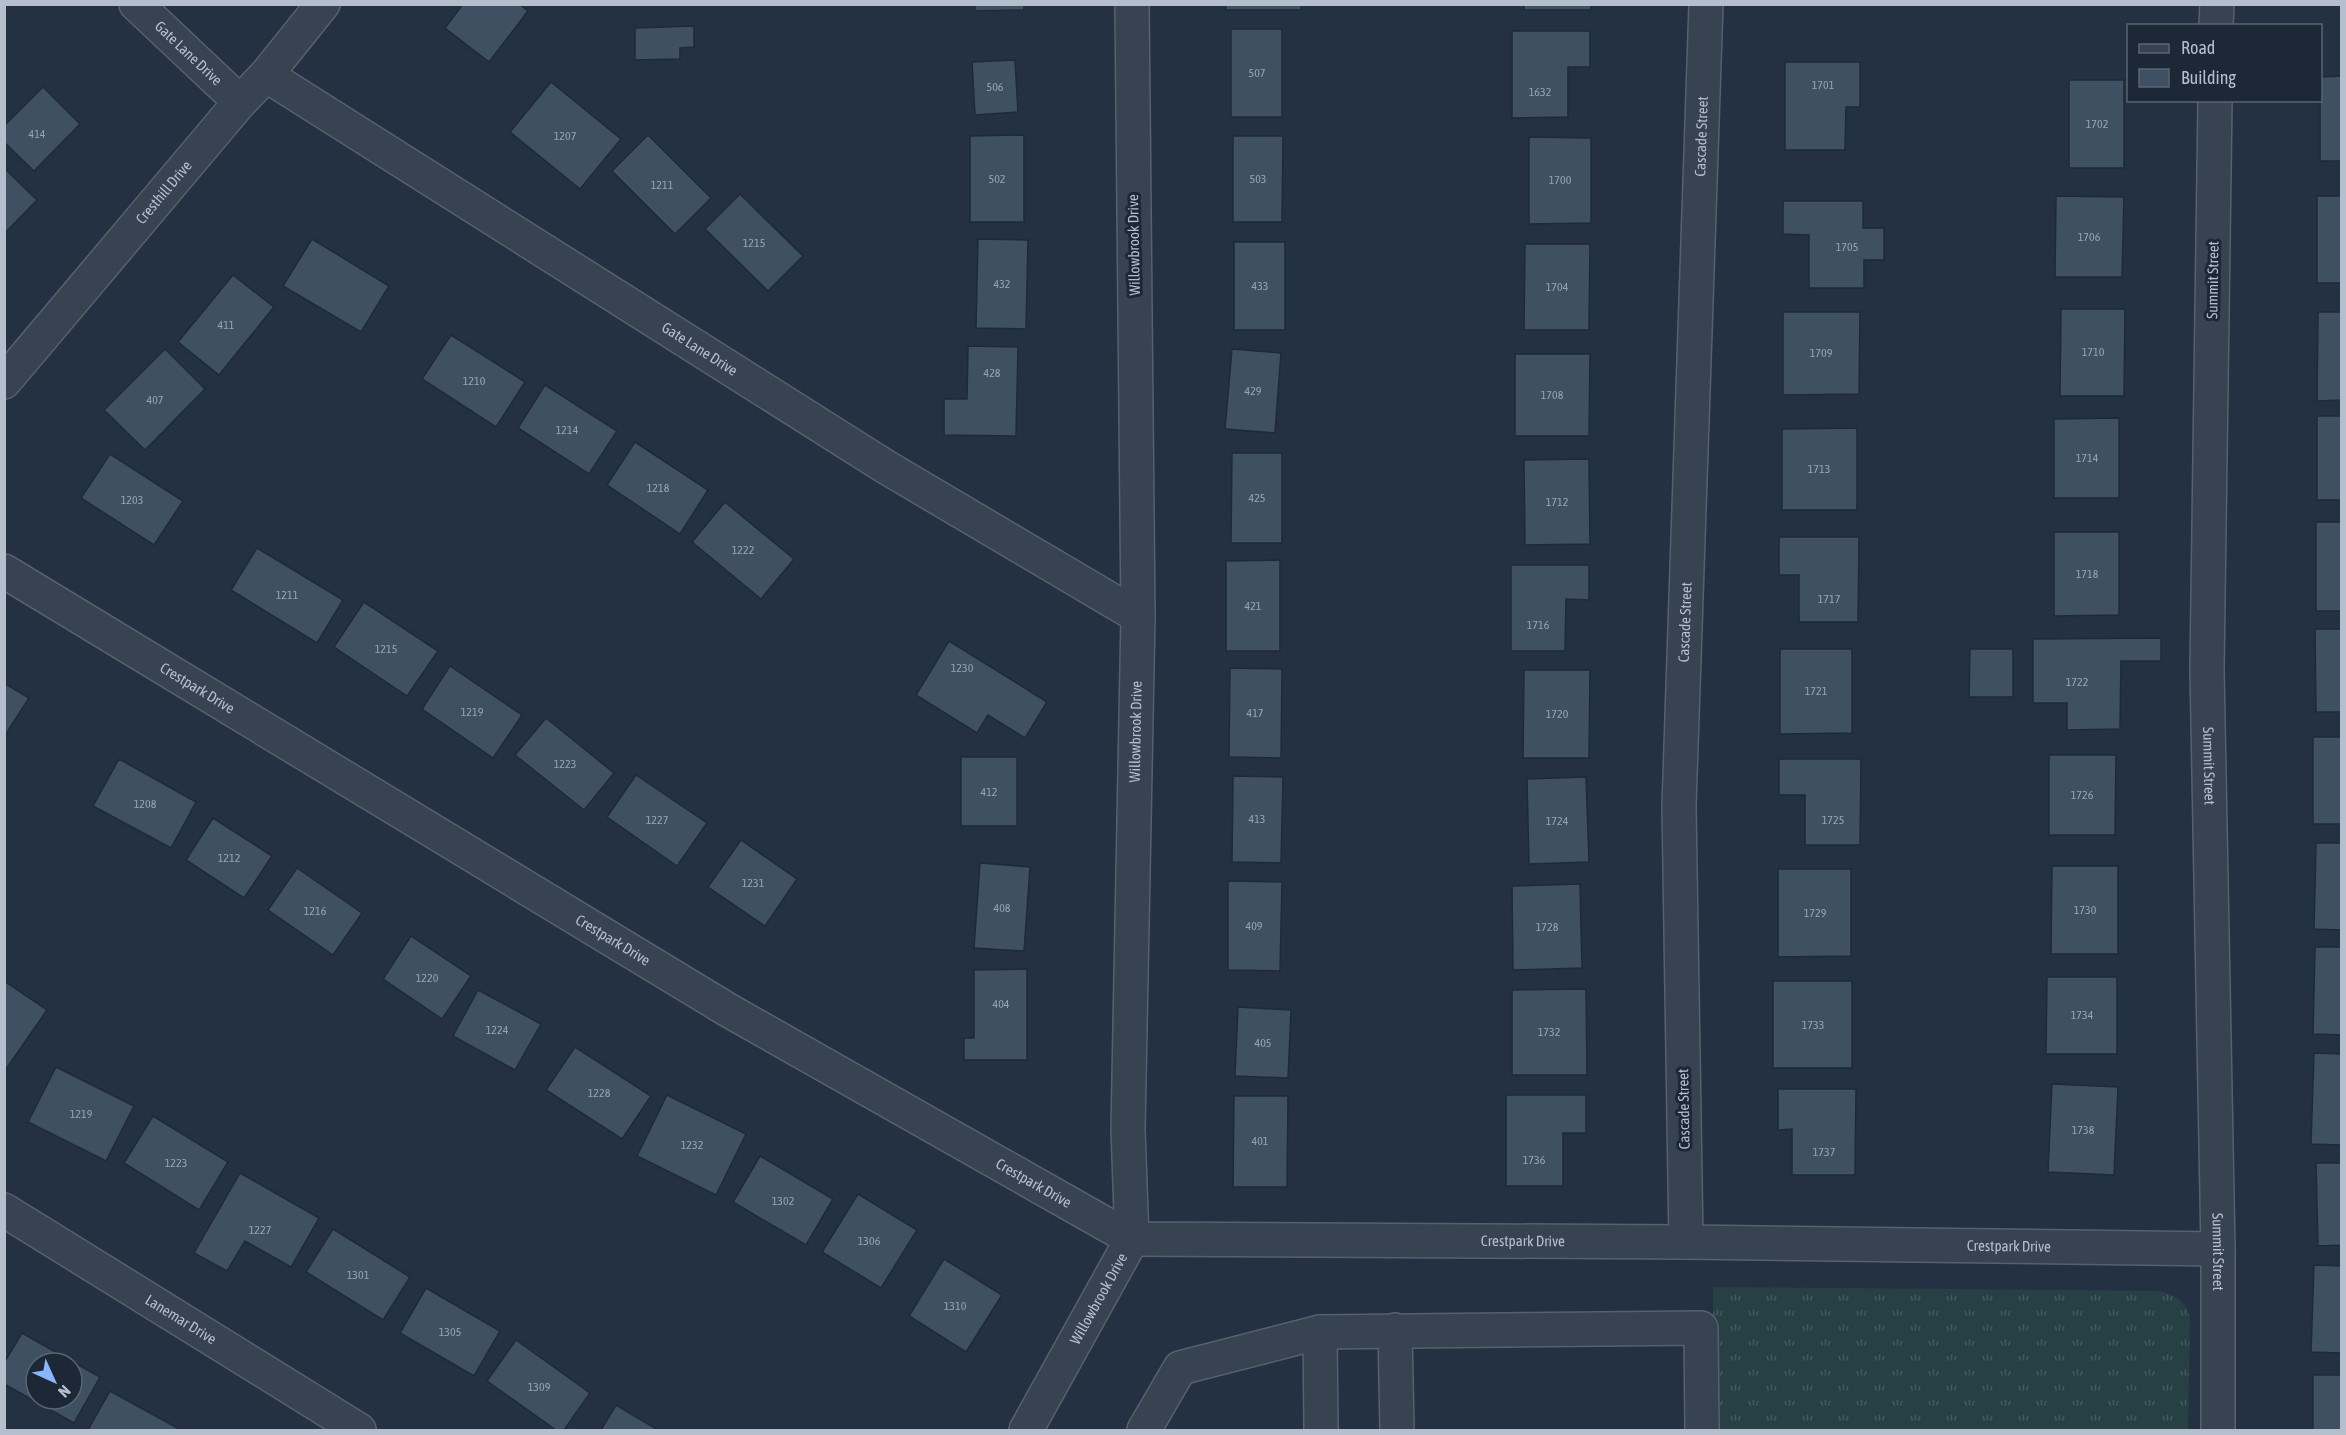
<svg xmlns="http://www.w3.org/2000/svg" width="2346" height="1435" font-family="'Asap Condensed',sans-serif">
  <style>
    .grass { fill: url(#grass-tufts) }
    .building { fill: #3f5062; stroke: #1f2a39; stroke-width: 1.5; fill-rule: evenodd }
    .lines { fill: none; stroke-linecap: round; stroke-linejoin: round }
    .minor-casing { stroke: #56616f; stroke-width: 36 }
    .minor { stroke: #384352; stroke-width: 33 }
    .labels { text-anchor: middle; stroke-width: 6; stroke-linejoin: round; paint-order: stroke }
    .number-label { font-size: 12px; fill: #98a2b2 }
    .street-label { font-size: 15px; fill: #b5becc; stroke: #1d2837 }
  </style>
  <defs>
    <pattern id="grass-tufts" width="24" height="20" patternUnits="userSpaceOnUse" patternTransform="scale(1.5)"><rect width="24" height="20" fill="#264043"/><path d="M3 7l-1-3M5 7V3M7 7l1-3M15 17l-1-3M17 17v-4M19 17l1-3" fill="none" stroke="#435a5d"/></pattern>
  </defs>
  <rect width="100%" height="100%" fill="#243142"/>
  <path class="grass" d="M1713,1287L2160,1291C2176,1296 2186,1301 2190,1318L2188,1430H1713Z"/>
  <g class="building">
    <polygon points="463,4 519,4 528,11 489,62 445,28"/>
    <polygon points="975,4 1024,4 1024,10 975,11"/>
    <rect x="1226" y="4" width="75" height="6"/>
    <rect x="1524" y="4" width="67" height="6"/>
    <polygon points="694,26 694,47 680,48 680,59 635,60 635,28"/>
    <rect x="1231" y="29" width="51" height="88"/>
    <polygon points="1512,31 1590,31 1590,67 1568,67 1568,117 1512,118"/>
    <polygon points="1015,60 1018,112 975,115 972,62"/>
    <polygon points="1785,62 1860,62 1860,107 1846,107 1845,150 1785,150"/>
    <polygon points="2342,76 2342,161 2320,161 2320,77"/>
    <rect x="2069" y="80" width="55" height="88"/>
    <polygon points="551,82 621,139 580,189 510,132"/>
    <polygon points="43,87 80,124 34,171 4,142 4,126"/>
    <polygon points="648,135 711,198 675,234 612,171"/>
    <polygon points="1024,135 1024,222 970,222 970,136"/>
    <polygon points="1233,136 1283,136 1282,222 1233,222"/>
    <polygon points="1529,137 1591,138 1591,223 1529,224"/>
    <polygon points="4,168 37,200 4,234"/>
    <polygon points="740,194 803,256 768,291 705,229"/>
    <polygon points="2056,196 2124,197 2122,277 2055,277"/>
    <rect x="2317" y="196" width="25" height="87"/>
    <polygon points="1783,201 1863,201 1863,228 1884,228 1884,260 1864,260 1864,288 1809,288 1809,235 1783,234"/>
    <polygon points="312,239 389,286 361,332 283,286"/>
    <polygon points="978,239 1028,240 1026,329 976,328"/>
    <rect x="1234" y="242" width="51" height="88"/>
    <polygon points="1525,244 1590,244 1589,330 1524,330"/>
    <polygon points="233,275 274,307 219,375 178,342"/>
    <polygon points="2061,309 2125,309 2124,396 2060,396"/>
    <polygon points="1783,312 1860,312 1859,394 1783,395"/>
    <polygon points="2318,312 2342,312 2342,400 2317,401"/>
    <polygon points="451,335 525,382 496,427 422,379"/>
    <polygon points="968,346 1018,347 1016,436 944,435 944,399 967,399"/>
    <polygon points="165,349 205,389 145,450 104,410"/>
    <polygon points="1232,349 1281,353 1275,433 1225,429"/>
    <polygon points="1515,354 1590,354 1589,436 1515,436"/>
    <polygon points="545,385 617,431 589,474 518,428"/>
    <rect x="2317" y="416" width="25" height="84"/>
    <polygon points="2119,418 2119,498 2054,498 2054,419"/>
    <polygon points="1857,428 1857,510 1782,510 1782,429"/>
    <polygon points="635,442 708,490 680,534 607,485"/>
    <polygon points="1232,453 1282,453 1282,543 1231,543"/>
    <polygon points="110,454 183,501 154,545 81,498"/>
    <polygon points="1589,459 1590,544 1525,545 1524,460"/>
    <polygon points="725,502 794,559 761,599 692,542"/>
    <rect x="2316" y="522" width="26" height="89"/>
    <polygon points="2054,532 2119,532 2119,615 2054,616"/>
    <polygon points="1779,537 1859,537 1858,622 1799,622 1799,575 1779,575"/>
    <polygon points="257,548 343,600 317,643 231,590"/>
    <polygon points="1280,560 1280,651 1226,651 1226,561"/>
    <polygon points="1511,565 1589,565 1589,600 1566,599 1565,651 1511,651"/>
    <polygon points="364,602 438,651 407,696 334,647"/>
    <polygon points="2315,629 2342,629 2342,712 2316,712"/>
    <polygon points="2161,638 2161,661 2121,661 2120,729 2067,730 2067,703 2033,703 2033,639"/>
    <polygon points="949,641 1047,702 1025,738 988,715 977,733 916,695"/>
    <polygon points="1780,649 1852,649 1852,733 1780,734"/>
    <polygon points="1970,649 2013,649 2013,697 1969,697"/>
    <polygon points="450,666 522,715 493,758 422,709"/>
    <polygon points="1230,668 1282,669 1281,758 1229,757"/>
    <polygon points="1524,670 1590,670 1589,758 1523,758"/>
    <polygon points="4,683 29,698 4,737"/>
    <polygon points="546,718 614,773 584,810 515,755"/>
    <rect x="2313" y="737" width="29" height="87"/>
    <polygon points="2049,755 2116,755 2115,835 2049,835"/>
    <rect x="961" y="757" width="56" height="69"/>
    <polygon points="119,759 196,802 171,848 93,806"/>
    <polygon points="1779,759 1861,759 1860,845 1805,845 1805,795 1779,795"/>
    <polygon points="636,775 707,823 677,866 607,817"/>
    <polygon points="1233,776 1283,777 1281,863 1232,862"/>
    <polygon points="1586,777 1589,862 1529,864 1527,779"/>
    <polygon points="213,818 272,856 244,898 186,860"/>
    <polygon points="741,840 797,879 765,926 708,887"/>
    <polygon points="2316,843 2342,843 2342,930 2314,929"/>
    <polygon points="980,863 1030,867 1024,951 974,948"/>
    <polygon points="2052,866 2118,866 2118,954 2051,954"/>
    <polygon points="297,868 362,913 333,955 268,910"/>
    <polygon points="1778,869 1851,869 1851,956 1778,957"/>
    <polygon points="1228,881 1282,882 1280,971 1228,970"/>
    <polygon points="1580,884 1582,968 1513,970 1512,886"/>
    <polygon points="411,936 471,976 442,1019 383,979"/>
    <polygon points="2315,947 2342,947 2342,1035 2313,1034"/>
    <polygon points="1027,969 1027,1060 964,1060 964,1038 974,1038 974,970"/>
    <polygon points="2047,977 2117,977 2117,1054 2046,1054"/>
    <polygon points="4,981 47,1010 4,1072"/>
    <rect x="1773" y="981" width="79" height="87"/>
    <polygon points="1586,989 1587,1075 1512,1075 1512,990"/>
    <polygon points="478,990 541,1024 515,1070 453,1036"/>
    <polygon points="1238,1007 1291,1010 1288,1078 1235,1076"/>
    <polygon points="575,1047 651,1096 622,1139 546,1090"/>
    <polygon points="2314,1053 2342,1054 2342,1145 2311,1144"/>
    <polygon points="56,1067 134,1106 106,1161 28,1122"/>
    <polygon points="2052,1084 2118,1087 2114,1175 2048,1172"/>
    <polygon points="1778,1089 1856,1089 1855,1175 1792,1175 1792,1129 1778,1130"/>
    <polygon points="667,1095 746,1134 716,1195 637,1156"/>
    <polygon points="1506,1095 1586,1095 1586,1133 1563,1133 1563,1186 1506,1186"/>
    <polygon points="1234,1096 1288,1096 1287,1187 1233,1187"/>
    <polygon points="153,1116 228,1162 199,1210 124,1163"/>
    <polygon points="760,1156 833,1199 806,1245 733,1202"/>
    <polygon points="2316,1163 2342,1163 2342,1245 2318,1246"/>
    <polygon points="240,1173 319,1218 291,1267 245,1241 227,1271 194,1253"/>
    <polygon points="858,1194 917,1230 881,1288 822,1252"/>
    <polygon points="333,1229 410,1277 383,1320 306,1272"/>
    <polygon points="944,1259 1002,1295 966,1352 909,1316"/>
    <polygon points="2314,1265 2342,1266 2342,1353 2311,1352"/>
    <polygon points="426,1288 500,1331 474,1376 400,1333"/>
    <path d="M22,1333L100,1377L74,1423L4,1384V1363ZM36,1363H72V1399H36Z"/>
    <polygon points="516,1340 590,1393 564,1430 556,1430 487,1381"/>
    <rect x="2313" y="1375" width="29" height="55"/>
    <polygon points="110,1391 181,1430 88,1430"/>
    <polygon points="616,1405 658,1430 601,1430"/>
  </g>
  <g class="lines">
    <g class="minor-casing">
      <g id="minor">
        <path id="s1" d="M136,4L240,102"/>
        <polyline points="2216,26 2217,4"/>
        <path id="s2" d="M266,75L886,467L1138,616"/>
        <path id="s3" d="M2215,100L2207,669L2218,1249V1430"/>
        <path id="s4" d="M4,382L240,102L266,75L323,4"/>
        <path id="s5" d="M4,571L728,1010L1132,1239L1686,1242L2218,1249"/>
        <path id="s6" d="M4,1210L359,1430"/>
        <path id="s7" d="M1686,1242L1679,806L1706,4"/>
        <polyline points="1395,1330 1397,1430"/>
        <polyline points="1320,1332 1701,1328 1702,1430"/>
        <path id="s8" d="M1026,1430L1132,1239L1128,1130L1138,616L1132,4"/>
        <polyline points="1144,1430 1180,1368 1320,1332 1321,1430"/>
      </g>
    </g>
    <use href="#minor" class="minor"/>
  </g>
  <g class="labels">
    <g class="number-label">
      <text x="1257" y="77">507</text>
      <text x="1823" y="89">1701</text>
      <text x="995" y="91">506</text>
      <text x="1540" y="96">1632</text>
      <text x="2097" y="128">1702</text>
      <text x="37" y="138">414</text>
      <text x="565" y="140">1207</text>
      <text x="997" y="183">502</text>
      <text x="1258" y="183">503</text>
      <text x="1560" y="184">1700</text>
      <text x="662" y="189">1211</text>
      <text x="2089" y="241">1706</text>
      <text x="754" y="247">1215</text>
      <text x="1847" y="251">1705</text>
      <text x="1002" y="288">432</text>
      <text x="1260" y="290">433</text>
      <text x="1557" y="291">1704</text>
      <text x="226" y="329">411</text>
      <text x="2093" y="356">1710</text>
      <text x="1821" y="357">1709</text>
      <text x="992" y="377">428</text>
      <text x="474" y="385">1210</text>
      <text x="1253" y="395">429</text>
      <text x="1552" y="399">1708</text>
      <text x="155" y="404">407</text>
      <text x="567" y="434">1214</text>
      <text x="2087" y="462">1714</text>
      <text x="1819" y="473">1713</text>
      <text x="658" y="492">1218</text>
      <text x="1257" y="502">425</text>
      <text x="132" y="504">1203</text>
      <text x="1557" y="506">1712</text>
      <text x="743" y="554">1222</text>
      <text x="2087" y="578">1718</text>
      <text x="287" y="599">1211</text>
      <text x="1829" y="603">1717</text>
      <text x="1253" y="610">421</text>
      <text x="1538" y="629">1716</text>
      <text x="386" y="653">1215</text>
      <text x="962" y="672">1230</text>
      <text x="2077" y="686">1722</text>
      <text x="1816" y="695">1721</text>
      <text x="472" y="716">1219</text>
      <text x="1255" y="717">417</text>
      <text x="1557" y="718">1720</text>
      <text x="565" y="768">1223</text>
      <text x="989" y="796">412</text>
      <text x="2082" y="799">1726</text>
      <text x="145" y="808">1208</text>
      <text x="1257" y="823">413</text>
      <text x="657" y="824">1227</text>
      <text x="1833" y="824">1725</text>
      <text x="1557" y="825">1724</text>
      <text x="229" y="862">1212</text>
      <text x="753" y="887">1231</text>
      <text x="1002" y="912">408</text>
      <text x="2085" y="914">1730</text>
      <text x="315" y="915">1216</text>
      <text x="1815" y="917">1729</text>
      <text x="1254" y="930">409</text>
      <text x="1547" y="931">1728</text>
      <text x="427" y="982">1220</text>
      <text x="1001" y="1008">404</text>
      <text x="2082" y="1019">1734</text>
      <text x="1813" y="1029">1733</text>
      <text x="497" y="1034">1224</text>
      <text x="1549" y="1036">1732</text>
      <text x="1263" y="1047">405</text>
      <text x="599" y="1097">1228</text>
      <text x="81" y="1118">1219</text>
      <text x="2083" y="1134">1738</text>
      <text x="1260" y="1145">401</text>
      <text x="692" y="1149">1232</text>
      <text x="1824" y="1156">1737</text>
      <text x="1534" y="1164">1736</text>
      <text x="176" y="1167">1223</text>
      <text x="783" y="1205">1302</text>
      <text x="260" y="1234">1227</text>
      <text x="869" y="1245">1306</text>
      <text x="358" y="1279">1301</text>
      <text x="955" y="1310">1310</text>
      <text x="450" y="1336">1305</text>
      <text x="539" y="1391">1309</text>
    </g>
    <g class="street-label">
      <text dy="5" stroke="none"><textPath href="#s1" startOffset="72">Gate Lane Drive</textPath></text>
      <text dy="5" stroke="none"><textPath href="#s7" startOffset="1106">Cascade Street</textPath></text>
      <text dy="5" stroke="none"><textPath href="#s4" startOffset="248">Cresthill Drive</textPath></text>
      <text transform="translate(1134 245) rotate(-91)" y="5">Willowbrook Drive</text>
      <text transform="translate(2213 280) rotate(-89)" y="5">Summit Street</text>
      <text dy="5" stroke="none"><textPath href="#s2" startOffset="513">Gate Lane Drive</textPath></text>
      <text dy="5" stroke="none"><textPath href="#s7" startOffset="620">Cascade Street</textPath></text>
      <text dy="5" stroke="none"><textPath href="#s5" startOffset="226">Crestpark Drive</textPath></text>
      <text dy="5" stroke="none"><textPath href="#s8" startOffset="726">Willowbrook Drive</textPath></text>
      <text dy="5" stroke="none"><textPath href="#s3" startOffset="666">Summit Street</textPath></text>
      <text dy="5" stroke="none"><textPath href="#s5" startOffset="712">Crestpark Drive</textPath></text>
      <text transform="translate(1684 1109) rotate(-91)" y="5">Cascade Street</text>
      <text dy="5" stroke="none"><textPath href="#s5" startOffset="1198">Crestpark Drive</textPath></text>
      <text dy="5" stroke="none"><textPath href="#s5" startOffset="1702">Crestpark Drive</textPath></text>
      <text dy="5" stroke="none"><textPath href="#s5" startOffset="2188">Crestpark Drive</textPath></text>
      <text dy="5" stroke="none"><textPath href="#s3" startOffset="1152">Summit Street</textPath></text>
      <text dy="5" stroke="none"><textPath href="#s8" startOffset="150">Willowbrook Drive</textPath></text>
      <text dy="5" stroke="none"><textPath href="#s6" startOffset="208">Lanemar Drive</textPath></text>
    </g>
  </g>
  <rect width="2346" height="1435" fill="none" stroke="#b5becc" stroke-width="12"/>
  <rect x="2127" y="24" width="195" height="78" fill="#1d2837" stroke="#5a6473" stroke-width="1.5"/>
  <rect x="2139" y="44" width="30" height="9" fill="#384352" stroke="#5a6473" stroke-width="1.5"/>
  <text x="2181" y="54" font-size="18" fill="#b5becc">Road</text>
  <rect x="2139" y="69" width="30" height="18" fill="#3f5062" stroke="#5a6473" stroke-width="1.5"/>
  <text x="2181" y="84" font-size="18" fill="#b5becc">Building</text>
  <g transform="translate(54 1381) rotate(135)"><circle r="28" fill="#1d2837" stroke="#5a6473" stroke-width="1.5"/>
  <path d="M0-4.5L10 22L0 15L-10 22Z" fill="#87b8ff"/>
  <text y="-9" font-size="16" font-weight="bold" text-anchor="middle" fill="#b5becc">N</text>
  </g>
</svg>
